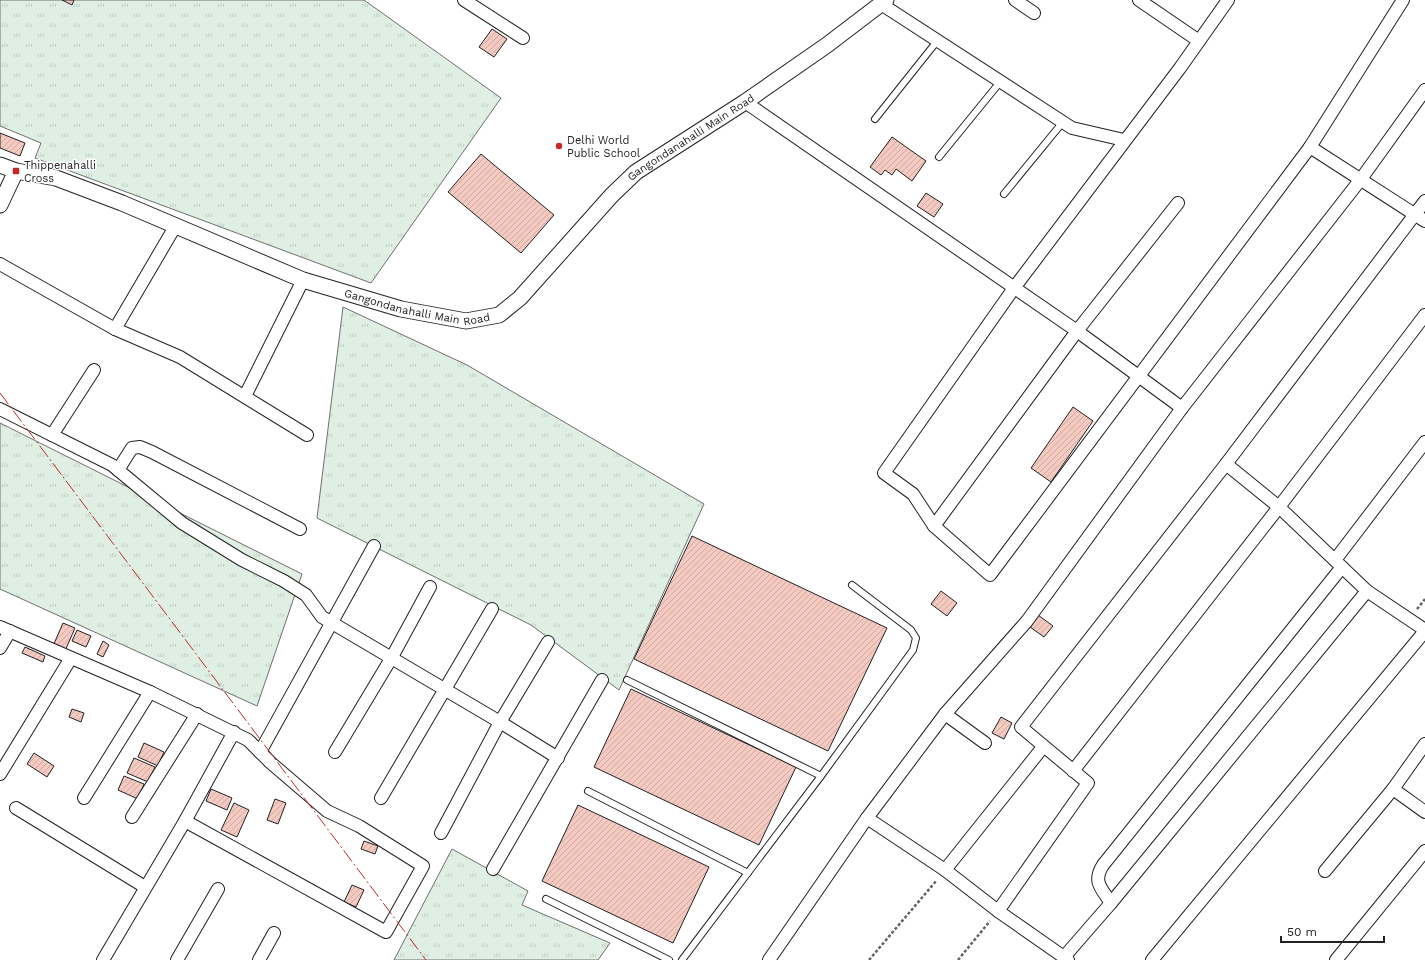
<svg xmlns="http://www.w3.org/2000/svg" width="1425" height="960" font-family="'Work Sans',sans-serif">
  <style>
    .grass { fill: url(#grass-tufts); stroke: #6f6f6f }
    .building { fill: url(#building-hatch); stroke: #222 }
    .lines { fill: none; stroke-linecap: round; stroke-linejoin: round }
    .service-casing { stroke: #222; stroke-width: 8 }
    .minor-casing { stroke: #222; stroke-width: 14 }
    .tertiary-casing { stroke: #222; stroke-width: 17 }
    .path { stroke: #646464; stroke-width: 2.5; stroke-dasharray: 3 2; stroke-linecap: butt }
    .service { stroke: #fff; stroke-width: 6 }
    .minor { stroke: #fff; stroke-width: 12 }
    .tertiary { stroke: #fff; stroke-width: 15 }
    .power { stroke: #c62828; stroke-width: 1; stroke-dasharray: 14 3 2 3; stroke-linecap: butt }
    .poi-dot { fill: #c62828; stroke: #fff; stroke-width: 1.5 }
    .labels { text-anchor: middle; stroke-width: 3; stroke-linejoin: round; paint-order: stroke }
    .street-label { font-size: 11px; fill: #222; stroke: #fff }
    .poi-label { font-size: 11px; fill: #222; stroke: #fff; text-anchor: start }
  </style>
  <defs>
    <pattern id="grass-tufts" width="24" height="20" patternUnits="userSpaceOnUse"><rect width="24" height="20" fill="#e0efe3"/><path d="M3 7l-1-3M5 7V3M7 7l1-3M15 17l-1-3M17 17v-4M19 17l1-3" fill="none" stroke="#c0cdc2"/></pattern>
    <pattern id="building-hatch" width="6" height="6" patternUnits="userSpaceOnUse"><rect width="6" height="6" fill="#f3c9c0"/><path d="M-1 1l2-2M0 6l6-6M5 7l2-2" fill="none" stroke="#d0aca5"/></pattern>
  </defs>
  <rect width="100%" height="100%" fill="#fff"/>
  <g class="grass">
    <polygon points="0,0 364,0 501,98 371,283 35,158 41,143 0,126"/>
    <polygon points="343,307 467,365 704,504 619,690 531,625 317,518"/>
    <polygon points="0,423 302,574 257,706 0,589"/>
    <polygon points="452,849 528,891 522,905 610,943 598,960 394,960"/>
  </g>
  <g class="building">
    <polygon points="62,0 74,0 72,5"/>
    <polygon points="492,29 507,39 494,57 479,47"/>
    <polygon points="0,133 25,143 20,156 0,148"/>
    <polygon points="892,137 926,161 912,181 896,169 892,175 885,170 881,175 870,167"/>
    <polygon points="481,154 554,215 521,253 448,192"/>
    <polygon points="926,193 943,204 934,217 917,206"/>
    <polygon points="1073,407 1093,421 1051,482 1031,468"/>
    <polygon points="692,536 887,628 828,751 634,659"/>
    <polygon points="941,591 957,603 947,616 931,604"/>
    <polygon points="1038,615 1053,626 1044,637 1030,627"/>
    <polygon points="63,623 75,628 65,651 53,646"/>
    <polygon points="77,630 91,636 86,647 72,641"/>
    <polygon points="103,641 109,645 103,657 97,654"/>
    <polygon points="25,647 45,656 43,662 22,653"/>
    <polygon points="631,689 796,767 759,845 594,767"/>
    <polygon points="72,709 84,713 81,722 69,717"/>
    <polygon points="1001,717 1012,723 1004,739 992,733"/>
    <polygon points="144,743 164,752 158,766 138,757"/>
    <polygon points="34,753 54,766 47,777 27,764"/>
    <polygon points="134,758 155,767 148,782 127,773"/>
    <polygon points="124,776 144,784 138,799 118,790"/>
    <polygon points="211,789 232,798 227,810 206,801"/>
    <polygon points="275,799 286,803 278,824 267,820"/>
    <polygon points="234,803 249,810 237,837 221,830"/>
    <polygon points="578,805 709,867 673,943 542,881"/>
    <polygon points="364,841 378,846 375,854 361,849"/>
    <polygon points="352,885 364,890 356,907 344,902"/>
  </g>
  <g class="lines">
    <g class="service-casing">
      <g id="service">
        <polyline points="875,119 938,40"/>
        <polyline points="939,157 1001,81"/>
        <polyline points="1004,194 1063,122"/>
        <polyline points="627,680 821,776"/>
        <polyline points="588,791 748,873"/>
        <polyline points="546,899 669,960"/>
        <polyline points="682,960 821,776 913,650 916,638 911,630 852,585"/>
      </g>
    </g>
    <g class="minor-casing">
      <g id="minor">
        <polyline points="464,0 523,38"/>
        <polyline points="1015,0 1034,13"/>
        <polyline points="1139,0 1199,41"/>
        <polyline points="881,4 1072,128 1124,140"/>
        <polyline points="745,102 1077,331 1182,408"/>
        <polyline points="1310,147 1403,0"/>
        <polyline points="1178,203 1077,331 934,526 990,575 1310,147 1425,221"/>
        <polyline points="0,264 115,329 180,357 307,435"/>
        <polyline points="115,329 176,225"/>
        <polyline points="245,396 303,280"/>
        <polyline points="0,409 112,465 182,523 242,560 284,581 306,595 322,617 500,722 558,758"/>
        <polyline points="52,435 94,370"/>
        <polyline points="118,470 132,448 140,447 152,452 300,529"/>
        <polyline points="934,526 913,494 884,473 1014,288 1180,68 1228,0"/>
        <polyline points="1335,560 1425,442"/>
        <polyline points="1367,591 1279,507 1425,315"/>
        <polyline points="0,627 150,692 248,740 271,763 327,811 359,826 423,866 386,932 185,821"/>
        <polyline points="0,648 10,631"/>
        <polyline points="945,714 985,743"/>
        <polyline points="260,752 374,546"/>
        <polyline points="335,752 392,657 430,587"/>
        <polyline points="1073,771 1279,507 1226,464"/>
        <polyline points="0,774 71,658"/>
        <polyline points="1393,789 1425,812"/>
        <polyline points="84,798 150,692"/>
        <polyline points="381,798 492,609"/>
        <polyline points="16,808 145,887"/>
        <polyline points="132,817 197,714"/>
        <polyline points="867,818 945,870 998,911 1068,960"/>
        <polyline points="441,833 500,722 548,642"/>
        <polyline points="493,869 602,680"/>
        <polyline points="945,870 1043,747"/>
        <polyline points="1325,871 1393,789 1425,744"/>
        <path d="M1111,903C1102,889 1092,882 1103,865L1342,567"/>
        <polyline points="998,911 1088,783 1021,727 1226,464 1425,201"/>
        <polyline points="1064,957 1111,903 1367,591 1425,630"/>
        <polyline points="103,960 185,821 234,732"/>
        <polyline points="177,960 218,889"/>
        <polyline points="259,960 274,933"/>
        <polyline points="769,960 867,818 945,714 1027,621 1182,408 1361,179 1425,90"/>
        <polyline points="1152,960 1425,631"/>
        <polyline points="1336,960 1425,851"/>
      </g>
    </g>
    <g class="tertiary-casing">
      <g id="tertiary">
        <path id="s1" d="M0,165L16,171L56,178L122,203L303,280L401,309L466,321L499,315L520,298L612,195L636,172L745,102L827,45L886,0"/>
        <polyline points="0,205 16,171"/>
      </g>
    </g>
    <g class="path">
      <polyline points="1417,609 1425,599"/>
      <polyline points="869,960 937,880"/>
      <polyline points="958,960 990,921"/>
    </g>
    <use href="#service" class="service"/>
    <use href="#minor" class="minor"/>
    <use href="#tertiary" class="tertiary"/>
    <polyline class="power" points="0,393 426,960"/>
  </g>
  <g class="poi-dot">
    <circle cx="559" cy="146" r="4"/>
    <rect x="12" y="167" width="8" height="8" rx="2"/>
  </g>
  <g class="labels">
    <g class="street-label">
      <text dy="4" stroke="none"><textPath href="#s1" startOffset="790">Gangondanahalli Main Road</textPath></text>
      <text dy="4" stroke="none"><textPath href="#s1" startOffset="443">Gangondanahalli Main Road</textPath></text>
    </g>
    <g class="poi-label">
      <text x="567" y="144">Delhi World<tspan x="567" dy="13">Public School</tspan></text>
      <text x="24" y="169">Thippenahalli<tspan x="24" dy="13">Cross</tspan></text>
    </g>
  </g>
  <path d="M1281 936v6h103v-6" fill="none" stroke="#222222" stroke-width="2"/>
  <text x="1287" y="936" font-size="12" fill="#222222" stroke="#ffffff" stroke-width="3" paint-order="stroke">50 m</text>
</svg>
